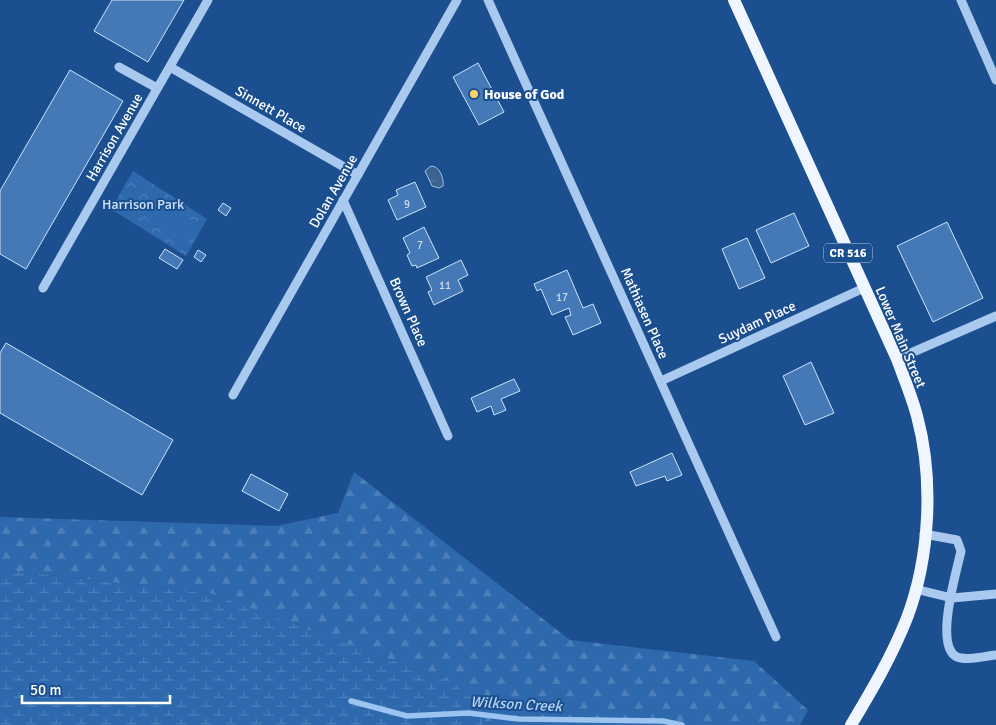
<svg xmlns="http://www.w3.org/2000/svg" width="996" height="725" font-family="Signika,sans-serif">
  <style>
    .forest { fill: url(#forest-firs) }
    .wetland { fill: url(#wetland-marsh) }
    .park { fill: url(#park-crowns) }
    .garden { fill: #2e69ad }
    .water { fill: url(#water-ripples); stroke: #9cc4f0 }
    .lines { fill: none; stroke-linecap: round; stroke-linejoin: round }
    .stream { stroke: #9cc4f0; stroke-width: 5.5 }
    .building { fill: #4478b7; stroke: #cfe3fa }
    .minor { stroke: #a9c9ee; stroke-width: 9 }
    .major { stroke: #f0f6ff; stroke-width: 12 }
    .poi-dot { fill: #ffd166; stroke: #1b4f8f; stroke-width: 2 }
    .labels { text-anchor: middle; stroke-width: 4; stroke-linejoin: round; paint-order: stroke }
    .number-label { font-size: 11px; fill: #d0dded }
    .shield { fill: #1b4f8f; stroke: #bbcadd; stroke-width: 1 }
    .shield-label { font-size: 12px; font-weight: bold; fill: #fff }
    .poi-label { font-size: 14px; font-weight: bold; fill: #fff; stroke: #1b4f8f; text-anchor: start }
    .street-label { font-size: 14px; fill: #fff; stroke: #1b4f8f }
    .park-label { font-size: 14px; fill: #cfe3fa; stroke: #1b4f8f }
    .water-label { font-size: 15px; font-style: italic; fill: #b5d3f5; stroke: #1b4f8f }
  </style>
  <defs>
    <pattern id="forest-firs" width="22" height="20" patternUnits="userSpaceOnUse" patternTransform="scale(1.25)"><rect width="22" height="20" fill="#2e69ad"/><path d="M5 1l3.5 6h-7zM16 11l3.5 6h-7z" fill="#4d80b9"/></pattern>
    <pattern id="wetland-marsh" width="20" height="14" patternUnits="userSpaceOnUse" patternTransform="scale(1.25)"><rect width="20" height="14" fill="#2e69ad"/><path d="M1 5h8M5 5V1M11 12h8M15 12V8" fill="none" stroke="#4d80b9"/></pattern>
    <pattern id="park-crowns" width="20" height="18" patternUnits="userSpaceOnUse" patternTransform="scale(1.25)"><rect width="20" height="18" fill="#2e69ad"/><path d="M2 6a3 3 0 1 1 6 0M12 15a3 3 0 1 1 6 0" fill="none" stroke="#4d80b9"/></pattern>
    <pattern id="water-ripples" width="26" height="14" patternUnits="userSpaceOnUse" patternTransform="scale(1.25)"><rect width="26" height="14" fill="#3c6290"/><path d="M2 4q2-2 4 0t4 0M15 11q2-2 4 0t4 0" fill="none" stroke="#597aa1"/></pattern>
  </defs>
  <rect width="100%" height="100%" fill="#1b4f8f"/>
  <polygon class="forest" points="354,472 570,640 754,661 808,710 800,725 482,725 490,712 212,594 0,569 0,517 276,526 338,513"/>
  <polygon class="wetland" points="0,569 212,594 451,682 490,712 482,725 0,725"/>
  <polygon class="park" points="133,171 207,219 186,256 111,209"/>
  <polygon class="garden" points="160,200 195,223 182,244 147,220"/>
  <path class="water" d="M431,166C440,166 444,179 443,186L439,188L432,186L425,171Z"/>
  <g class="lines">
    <polyline class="stream" points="351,701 407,716 468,713 519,719 663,721 682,725"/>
  </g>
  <g class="building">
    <polygon points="112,0 184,0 148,62 94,31"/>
    <polygon points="478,63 504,112 479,125 453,77"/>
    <polygon points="70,70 123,101 26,269 0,254 0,191"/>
    <polygon points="415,182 426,207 397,220 388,200 398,195 396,190"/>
    <polygon points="223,203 231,208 226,216 218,210"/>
    <polygon points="794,213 809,246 771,263 756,230"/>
    <polygon points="947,222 983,298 933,322 897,246"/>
    <polygon points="424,227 439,258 417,268 416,265 412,266 407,255 410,253 403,238"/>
    <polygon points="747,238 765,278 739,289 722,249"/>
    <polygon points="165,249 183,260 177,269 159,258"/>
    <polygon points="198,250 206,255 201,262 194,257"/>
    <polygon points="461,260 468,275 458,280 463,291 434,305 428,292 432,290 426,277"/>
    <polygon points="567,270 583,308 593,304 601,323 573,335 565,317 571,315 569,308 552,315 541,289 537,291 534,284"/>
    <polygon points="6,343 173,440 142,495 0,413 0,353"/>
    <polygon points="811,362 834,413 805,425 783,376"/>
    <polygon points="514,379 520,391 501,399 506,410 494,415 491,406 477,412 471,398"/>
    <polygon points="672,453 682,475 667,481 665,476 636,486 630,472"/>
    <polygon points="251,474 288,494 279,511 242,491"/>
  </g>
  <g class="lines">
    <g class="minor">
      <polyline points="488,0 776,637"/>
      <polyline points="961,0 996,80"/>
      <polyline points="119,67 157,88"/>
      <polyline points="170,67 358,175"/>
      <polyline points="343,200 448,436"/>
      <polyline points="43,288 208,0"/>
      <polyline points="897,359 996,316"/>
      <polyline points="661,381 864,288"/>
      <polyline points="233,395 457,0"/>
      <path d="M924,534L957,540L961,551C957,571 931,654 961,658C972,660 985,656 996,655"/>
      <polyline points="915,589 952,598 996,594"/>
    </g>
    <path class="major" d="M734,0L897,359C904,378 912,397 917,416C934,479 930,557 907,618C892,656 872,690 851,725"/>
  </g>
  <circle class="poi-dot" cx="474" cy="94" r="5"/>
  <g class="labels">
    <g class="number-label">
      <text x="407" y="208">9</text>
      <text x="420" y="249">7</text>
      <text x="445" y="289">11</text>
      <text x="562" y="301">17</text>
    </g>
    <rect class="shield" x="824" y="243.5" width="48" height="19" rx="4"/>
    <g class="shield-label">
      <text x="848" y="257">CR 516</text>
    </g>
    <g class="poi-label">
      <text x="484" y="99">House of God</text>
    </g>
    <g class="street-label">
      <text transform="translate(271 109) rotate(30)" y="5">Sinnett Place</text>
      <text transform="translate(114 137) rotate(-60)" y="5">Harrison Avenue</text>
      <text transform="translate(333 191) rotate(-60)" y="5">Dolan Avenue</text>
      <text transform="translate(409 312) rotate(66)" y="5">Brown Place</text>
      <text transform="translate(645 313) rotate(66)" y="5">Mathiasen Place</text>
      <text transform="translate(757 322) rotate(-25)" y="5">Suydam Place</text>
      <text transform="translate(901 337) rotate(67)" y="5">Lower Main Street</text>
    </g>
    <g class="park-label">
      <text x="143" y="209">Harrison Park</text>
    </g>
    <g class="water-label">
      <text transform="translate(516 704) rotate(3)" y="5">Wilkson Creek</text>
    </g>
  </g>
  <path d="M22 695v8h148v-8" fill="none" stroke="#ffffff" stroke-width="2.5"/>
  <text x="30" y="695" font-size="15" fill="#ffffff" stroke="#1b4f8f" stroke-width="4" paint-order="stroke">50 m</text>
</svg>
